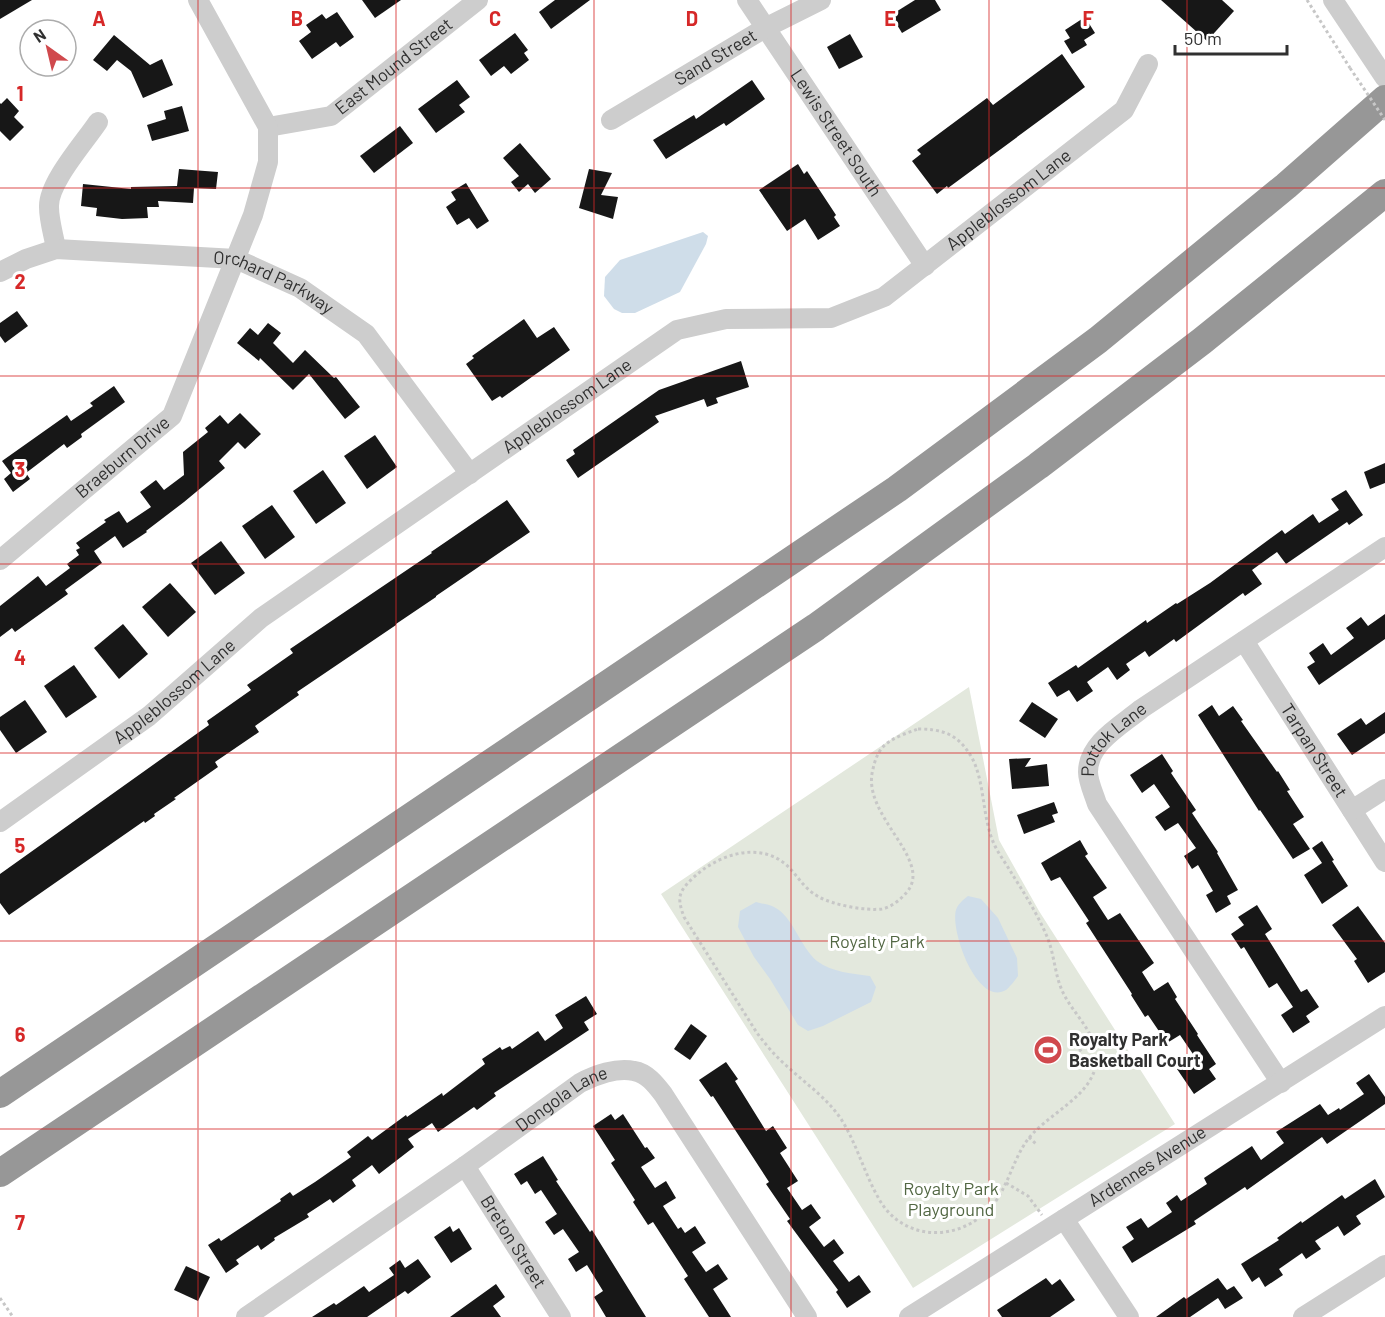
<svg xmlns="http://www.w3.org/2000/svg" width="1385" height="1317" font-family="Barlow,sans-serif">
  <style>
    .green { fill: #e3e8dd }
    .water { fill: #cfdde9 }
    .building { fill: #171717 }
    .lines { fill: none; stroke-linecap: round; stroke-linejoin: round }
    .path { stroke: #c7c7c7; stroke-width: 3; stroke-dasharray: 3 3; stroke-linecap: butt }
    .minor { stroke: #cdcdcd; stroke-width: 20 }
    .highway { stroke: #979797; stroke-width: 28 }
    .path-bridge { stroke: #c7c7c7; stroke-width: 3; stroke-dasharray: 3 3; stroke-linecap: butt }
    .grid { fill: none; stroke: #d62828; stroke-width: 1.5; stroke-opacity: 0.55 }
    .labels { text-anchor: middle; stroke-width: 6; stroke-linejoin: round; paint-order: stroke }
    .street-label { font-size: 18px; fill: #303030; stroke: #fff }
    .park-label { font-size: 18px; fill: #526743; stroke: #fff }
    .poi-label { font-size: 18px; font-weight: bold; fill: #303030; stroke: #fff; text-anchor: start }
    .grid-label { font-size: 20px; text-anchor: middle; font-weight: bold; fill: #d62828; stroke: #fff; stroke-width: 6; stroke-linejoin: round; paint-order: stroke }
  </style>
  <rect width="100%" height="100%" fill="#fff"/>
  <polygon class="green" points="969,687 999,840 1039,911 1175,1124 913,1288 661,894"/>
  <g class="water">
    <polygon points="703,232 708,236 706,244 680,292 635,313 622,313 614,309 604,296 605,277 620,260"/>
    <path d="M968,896L981,899L998,918L1017,958L1018,976C1015,980 1010,987 1006,990C977,1007 950,930 956,910C958,904 963,900 968,896Z"/>
    <path d="M756,902C761,904 769,904 774,907C793,916 800,947 817,961C831,972 854,974 870,976L876,987L871,1002L823,1026L808,1031L798,1025L770,979L754,957L738,927L740,911Z"/>
  </g>
  <g class="building">
    <polygon points="0,0 32,0 0,19"/>
    <polygon points="362,0 401,0 375,18"/>
    <polygon points="555,0 590,0 551,29 539,12"/>
    <polygon points="915,0 935,0 941,10 902,33 891,15"/>
    <polygon points="1161,0 1222,0 1234,11 1207,41"/>
    <polygon points="337,12 354,37 340,47 336,42 312,59 299,41 311,32 306,25 322,14 326,19"/>
    <polygon points="1085,17 1095,33 1084,40 1087,45 1072,54 1064,41 1070,38 1065,30"/>
    <polygon points="515,33 528,50 524,53 529,60 511,74 504,66 491,76 479,60"/>
    <polygon points="850,34 863,57 839,69 827,47"/>
    <polygon points="114,35 150,65 162,59 173,85 143,98 131,71 117,60 107,71 93,60"/>
    <polygon points="1062,54 1085,87 948,188 947,186 937,194 912,161 921,154 917,150 987,98 993,105"/>
    <polygon points="457,80 470,97 459,105 465,112 436,133 418,109"/>
    <polygon points="752,80 765,99 726,126 724,123 666,159 653,140 694,115 696,119"/>
    <polygon points="7,98 19,111 14,117 24,127 10,141 0,131 0,103 1,104"/>
    <polygon points="182,106 189,131 152,141 147,125 166,119 164,111"/>
    <polygon points="400,126 413,143 374,173 360,156"/>
    <polygon points="520,143 551,179 535,193 528,184 519,192 511,182 519,176 503,158"/>
    <polygon points="798,164 804,174 807,171 836,215 834,217 840,226 818,240 805,219 787,231 759,190"/>
    <polygon points="179,169 218,172 216,189 194,188 193,203 158,201 159,207 147,207 148,218 122,219 96,216 97,208 81,206 83,184 131,189 131,187 177,186"/>
    <polygon points="589,169 612,173 601,195 618,197 613,219 579,208"/>
    <polygon points="466,183 489,221 477,229 469,218 457,225 446,207 456,200 451,192"/>
    <polygon points="17,311 28,326 5,343 0,336 0,323"/>
    <polygon points="524,319 537,338 554,327 570,350 502,398 500,396 492,401 466,364 474,358 472,356"/>
    <polygon points="268,323 281,333 273,343 293,363 305,350 334,378 336,377 360,407 345,419 309,374 293,390 260,358 259,361 237,343 250,328 258,335"/>
    <polygon points="741,361 749,387 716,398 718,403 707,407 704,399 655,416 659,422 578,478 566,460 575,454 573,450 659,390"/>
    <polygon points="114,386 125,402 81,434 82,437 67,448 64,444 26,473 30,479 13,492 4,479 11,473 2,461 67,415 71,421 93,406 90,403"/>
    <polygon points="240,413 261,434 245,449 238,442 219,461 225,468 184,502 146,531 147,532 123,548 115,536 94,551 102,563 65,590 68,594 15,632 12,628 0,637 0,606 38,576 46,586 70,568 67,564 79,555 76,550 80,548 76,543 106,522 104,520 119,511 127,523 151,507 140,492 156,480 164,490 184,475 183,452 208,432 205,428 220,415 228,424"/>
    <polygon points="375,435 397,467 367,489 344,456"/>
    <polygon points="1385,463 1385,483 1370,489 1364,472"/>
    <polygon points="323,470 346,503 316,524 293,491"/>
    <polygon points="1346,490 1363,515 1349,525 1347,522 1286,564 1277,552 1252,570 1262,584 1245,596 1243,593 1176,642 1174,639 1149,657 1145,651 1126,664 1130,670 1117,680 1108,667 1087,682 1093,691 1077,702 1069,690 1057,697 1048,683 1076,665 1078,668 1146,620 1147,623 1176,603 1177,604 1210,583 1282,530 1285,534 1313,514 1319,523 1339,510 1331,499"/>
    <polygon points="507,500 530,532 436,596 436,597 396,624 396,625 297,692 299,695 255,726 259,732 215,762 218,767 174,798 176,799 154,814 155,816 145,823 144,821 9,915 0,903 0,874 209,725 207,721 251,690 247,685 293,653 290,649 432,553 431,552"/>
    <polygon points="272,505 295,537 265,559 242,526"/>
    <polygon points="221,541 245,573 215,595 191,563"/>
    <polygon points="170,583 196,612 168,637 142,607"/>
    <polygon points="1385,614 1385,639 1319,685 1307,667 1315,662 1309,653 1323,643 1331,655 1354,638 1346,628 1361,617 1368,626"/>
    <polygon points="123,624 148,654 119,679 94,648"/>
    <polygon points="74,665 97,697 66,718 44,686"/>
    <polygon points="25,700 47,732 16,753 0,730 0,717"/>
    <polygon points="1032,702 1058,719 1045,738 1019,721"/>
    <polygon points="1212,705 1219,716 1233,706 1243,720 1241,721 1277,772 1278,771 1290,790 1287,791 1304,817 1293,824 1310,849 1293,859 1260,810 1259,811 1198,715"/>
    <polygon points="1385,712 1385,733 1352,755 1337,734 1361,718 1366,725"/>
    <polygon points="1162,754 1173,771 1171,773 1196,810 1192,813 1218,852 1217,853 1238,890 1227,896 1231,904 1216,913 1206,895 1213,891 1198,865 1192,869 1184,856 1196,848 1178,823 1165,831 1155,817 1170,807 1154,784 1142,793 1130,775"/>
    <polygon points="1031,758 1025,767 1047,764 1049,786 1012,789 1009,759"/>
    <polygon points="1054,802 1058,813 1052,815 1055,822 1024,834 1017,815"/>
    <polygon points="1080,840 1088,854 1085,856 1107,888 1093,897 1108,920 1120,913 1154,963 1142,972 1154,991 1168,982 1177,997 1175,999 1198,1034 1197,1035 1216,1064 1209,1069 1216,1079 1194,1094 1177,1069 1195,1057 1180,1035 1167,1043 1148,1015 1145,1017 1131,995 1132,994 1086,923 1089,921 1060,877 1051,881 1041,863"/>
    <polygon points="1322,841 1334,860 1332,861 1348,886 1322,904 1304,875 1322,863 1312,848"/>
    <polygon points="1257,905 1272,929 1265,934 1301,992 1307,989 1319,1007 1306,1016 1310,1022 1293,1033 1281,1015 1293,1007 1277,983 1269,988 1244,947 1241,949 1231,934 1244,925 1238,917"/>
    <polygon points="1358,906 1385,943 1385,972 1368,983 1354,961 1357,959 1332,925"/>
    <polygon points="586,996 597,1014 584,1022 589,1030 494,1093 496,1096 477,1110 474,1107 438,1132 432,1123 408,1139 414,1147 379,1174 372,1165 352,1180 356,1186 333,1203 330,1199 307,1214 309,1217 274,1238 275,1240 261,1250 258,1245 236,1260 239,1264 226,1273 208,1245 219,1238 221,1241 281,1201 280,1199 290,1192 293,1196 315,1182 351,1157 347,1152 368,1136 372,1140 406,1115 407,1117 442,1093 443,1096 485,1064 482,1059 500,1047 502,1050 510,1046 512,1049 538,1031 545,1041 563,1028 555,1015"/>
    <polygon points="691,1024 707,1036 690,1060 674,1049"/>
    <polygon points="726,1062 738,1079 735,1081 766,1131 773,1126 787,1148 780,1153 798,1181 787,1188 802,1210 811,1204 821,1218 809,1227 824,1247 834,1239 844,1253 833,1261 849,1282 859,1275 871,1292 847,1308 836,1292 838,1290 787,1221 790,1219 766,1184 769,1182 713,1096 711,1097 699,1080"/>
    <polygon points="1369,1074 1385,1097 1385,1104 1327,1144 1322,1137 1247,1190 1245,1187 1194,1221 1196,1224 1132,1263 1122,1247 1134,1239 1126,1227 1141,1218 1148,1228 1172,1212 1166,1203 1177,1195 1181,1201 1207,1184 1204,1178 1252,1146 1261,1160 1284,1143 1276,1132 1320,1104 1328,1115 1339,1108 1340,1110 1364,1094 1356,1083"/>
    <polygon points="611,1114 615,1120 623,1114 645,1148 647,1147 655,1158 641,1167 655,1188 666,1181 676,1198 663,1206 678,1229 681,1227 685,1233 695,1226 706,1243 692,1252 706,1272 718,1264 728,1279 713,1289 731,1317 709,1317 684,1279 688,1276 653,1222 648,1225 633,1202 635,1200 611,1163 615,1160 593,1126"/>
    <polygon points="543,1156 558,1180 556,1181 590,1232 592,1230 646,1317 606,1317 594,1297 603,1291 587,1265 576,1272 568,1259 579,1252 563,1229 554,1235 545,1222 557,1214 541,1190 535,1194 527,1181 521,1185 514,1174"/>
    <polygon points="1375,1179 1385,1197 1356,1216 1361,1224 1344,1236 1338,1226 1315,1241 1321,1249 1306,1259 1302,1253 1279,1269 1283,1275 1265,1287 1259,1277 1252,1282 1241,1264 1279,1240 1277,1238 1301,1221 1302,1223 1342,1195 1345,1199"/>
    <polygon points="450,1226 453,1232 459,1228 472,1249 451,1263 434,1237"/>
    <polygon points="418,1259 431,1277 408,1294 405,1291 367,1317 312,1317 334,1303 336,1305 364,1286 369,1292 394,1275 389,1268 400,1260 405,1268"/>
    <polygon points="186,1266 210,1277 198,1301 174,1290"/>
    <polygon points="1046,1278 1052,1285 1060,1279 1075,1300 1050,1317 1002,1317 997,1310"/>
    <polygon points="1218,1278 1227,1290 1234,1286 1243,1298 1225,1309 1218,1298 1190,1317 1156,1317 1184,1297 1186,1299"/>
    <polygon points="496,1284 505,1297 493,1306 501,1317 450,1317"/>
  </g>
  <g class="lines">
    <g class="path">
      <polyline points="1307,0 1350,68"/>
      <path d="M918,729C940,729 956,733 969,753C986,778 981,818 995,846C1000,856 1007,865 1012,874C1025,894 1039,917 1048,939C1054,955 1055,973 1061,988C1070,1011 1093,1028 1096,1053C1101,1096 1043,1113 1024,1145C1012,1164 1007,1188 992,1206C960,1243 903,1242 879,1199C864,1173 857,1144 841,1119C827,1098 806,1084 788,1067C776,1057 766,1045 757,1033L684,917C677,898 678,892 693,878C716,856 756,841 784,863C797,873 801,887 819,897C834,905 865,911 882,909C892,907 901,899 907,892C934,859 860,815 873,769C875,760 878,751 885,745C894,737 907,733 918,729Z"/>
      <polyline points="1079,1051 1092,1042"/>
      <polyline points="1029,1137 1036,1144"/>
      <polyline points="1006,1183 1028,1196 1042,1215"/>
      <polyline points="0,1298 13,1317"/>
    </g>
    <g class="minor">
      <path id="s1" d="M747,0L925,266"/>
      <polyline points="1333,0 1385,78"/>
      <path id="s2" d="M611,120L765,28L821,0"/>
      <path id="s3" d="M268,127L331,116L478,0"/>
      <path d="M56,249C54,236 49,221 49,207C48,183 84,143 98,122"/>
      <path id="s4" d="M0,272L26,259L56,249L236,259L300,288L366,334L470,474"/>
      <path id="s5" d="M0,560L172,416L253,215L268,162V127L198,0"/>
      <path id="s6" d="M1244,641L1385,862"/>
      <polyline points="1352,810 1385,789"/>
      <path id="s7" d="M0,822L149,716L261,618L677,330L726,319L831,318L884,297L1124,110L1148,64"/>
      <path id="s8" d="M1281,1083L1097,804C1094,794 1088,782 1088,772C1088,743 1122,725 1141,709L1385,547"/>
      <path id="s9" d="M465,1166L561,1317"/>
      <polyline points="1064,1219 1129,1317"/>
      <path id="s10" d="M246,1317L465,1166L580,1083C595,1075 617,1067 634,1071C647,1073 656,1085 663,1094L807,1317"/>
      <path id="s11" d="M909,1317L1385,1016"/>
      <polyline points="1303,1317 1385,1265"/>
    </g>
    <g class="highway">
      <polyline points="0,1094 897,489 1098,340 1286,186 1385,99"/>
      <polyline points="0,1173 816,627 1038,466 1202,341 1385,193"/>
    </g>
    <polyline class="path-bridge" points="1350,68 1385,120"/>
  </g>
  <path class="grid" d="M198,0V1317M396,0V1317M594,0V1317M791,0V1317M989,0V1317M1187,0V1317M0,188H1385M0,376H1385M0,564H1385M0,753H1385M0,941H1385M0,1129H1385"/>
  <defs>
    <g id="stadium-disc" transform="scale(1.5)"><circle r="9.5" fill="#d0494d" stroke="#fff"/><path d="M0-5a6.5 5 0 1 0 0 10a6.5 5 0 1 0 0-10ZM-3.5-1.8h7v3.6h-7Z" fill="#fff"/></g>
  </defs>
  <g fill-rule="evenodd">
    <use href="#stadium-disc" x="1048" y="1050"/>
  </g>
  <g class="labels">
    <g class="street-label">
      <text dy="6" stroke="none"><textPath href="#s2" startOffset="122">Sand Street</textPath></text>
      <text dy="6" stroke="none"><textPath href="#s3" startOffset="144">East Mound Street</textPath></text>
      <text dy="6" stroke="none"><textPath href="#s1" startOffset="160">Lewis Street South</textPath></text>
      <text dy="6" stroke="none"><textPath href="#s7" startOffset="1208">Appleblossom Lane</textPath></text>
      <text dy="6" stroke="none"><textPath href="#s4" startOffset="284">Orchard Parkway</textPath></text>
      <text dy="6" stroke="none"><textPath href="#s7" startOffset="704">Appleblossom Lane</textPath></text>
      <text dy="6" stroke="none"><textPath href="#s5" startOffset="160">Braeburn Drive</textPath></text>
      <text dy="6" stroke="none"><textPath href="#s7" startOffset="218">Appleblossom Lane</textPath></text>
      <text dy="6" stroke="none"><textPath href="#s8" startOffset="410">Pottok Lane</textPath></text>
      <text dy="6" stroke="none"><textPath href="#s6" startOffset="130">Tarpan Street</textPath></text>
      <text dy="6" stroke="none"><textPath href="#s10" startOffset="384">Dongola Lane</textPath></text>
      <text dy="6" stroke="none"><textPath href="#s11" startOffset="282">Ardennes Avenue</textPath></text>
      <text dy="6" stroke="none"><textPath href="#s9" startOffset="90">Breton Street</textPath></text>
    </g>
    <g class="park-label">
      <text x="877" y="948">Royalty Park</text>
      <text x="951" y="1195">Royalty Park<tspan x="951" dy="21">Playground</tspan></text>
    </g>
    <g class="poi-label">
      <text x="1069" y="1046">Royalty Park<tspan x="1069" dy="21">Basketball Court</tspan></text>
    </g>
  </g>
  <g class="grid-label">
    <text x="99" y="26">A</text>
    <text x="297" y="26">B</text>
    <text x="495" y="26">C</text>
    <text x="692" y="26">D</text>
    <text x="890" y="26">E</text>
    <text x="1088" y="26">F</text>
    <text x="20" y="101">1</text>
    <text x="20" y="289">2</text>
    <text x="20" y="477">3</text>
    <text x="20" y="665">4</text>
    <text x="20" y="853">5</text>
    <text x="20" y="1042">6</text>
    <text x="20" y="1230">7</text>
  </g>
  <g transform="translate(48 48) rotate(326)"><circle r="28" fill="#ffffff" stroke="#acacac" stroke-width="1.5"/>
  <path d="M0-4.5L10 22L0 15L-10 22Z" fill="#d0494d"/>
  <text y="-9" font-size="16" font-weight="bold" text-anchor="middle" fill="#303030">N</text>
  </g>
  <path d="M1175 45v9h112v-9" fill="none" stroke="#303030" stroke-width="3"/>
  <text x="1184" y="45" font-size="18" fill="#303030" stroke="#ffffff" stroke-width="4.5" paint-order="stroke">50 m</text>
</svg>
